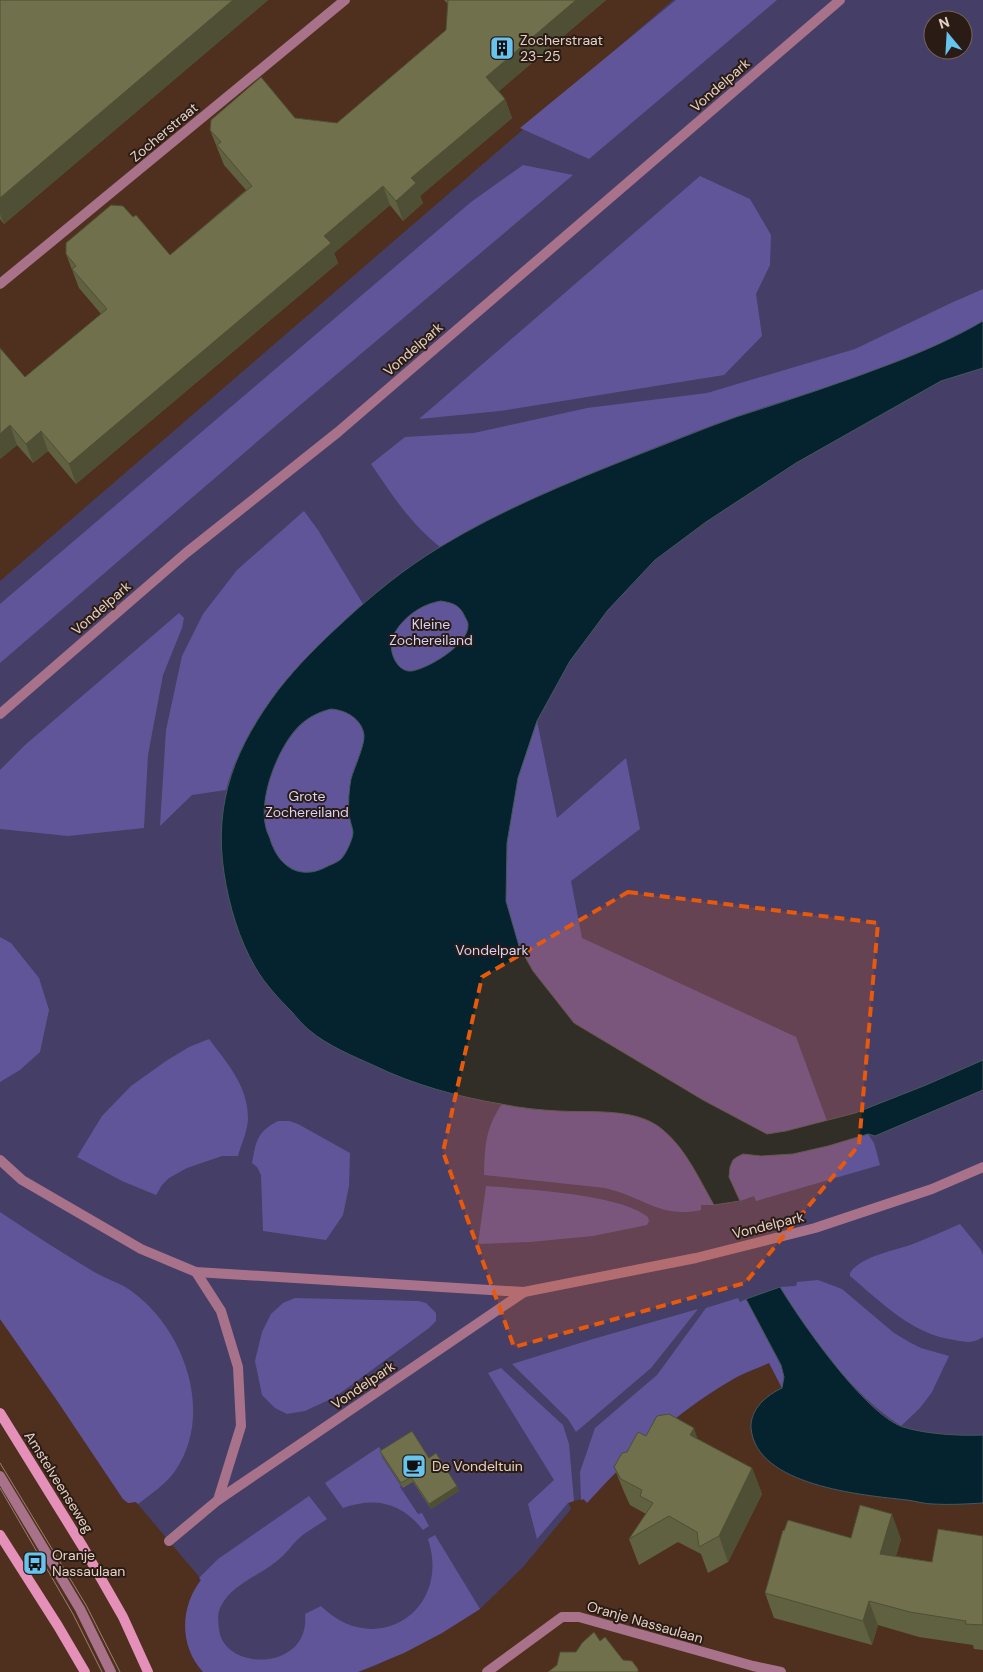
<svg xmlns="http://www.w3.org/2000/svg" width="983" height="1672" font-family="'DM Sans',sans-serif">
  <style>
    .green { fill: #453e66; fill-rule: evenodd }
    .forest { fill: #615599 }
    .water { fill: #04232f; stroke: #48575c; fill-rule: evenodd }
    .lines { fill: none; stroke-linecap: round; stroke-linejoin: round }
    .service { stroke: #a7728a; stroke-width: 10 }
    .pedestrian { stroke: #a7728a; stroke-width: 10 }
    .minor { stroke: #a7728a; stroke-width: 10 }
    .secondary { stroke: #e590b9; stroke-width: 10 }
    .tram { stroke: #9a8071; stroke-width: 1 }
    .wall { fill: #606141 }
    .shaded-wall { fill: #4e4f35 }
    .building { fill: #70714c; stroke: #4e4f35 }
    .marked { fill: #e8590c; fill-opacity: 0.2; stroke: #e8590c; stroke-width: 4; stroke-dasharray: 10 6; stroke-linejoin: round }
    .labels { text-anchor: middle; stroke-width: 4; stroke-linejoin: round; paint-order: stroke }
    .poi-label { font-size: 14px; fill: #e5d0c5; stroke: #2a1c14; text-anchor: start }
    .street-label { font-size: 14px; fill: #e5d0c5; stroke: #2a1c14 }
    .park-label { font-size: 14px; fill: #d7d3fb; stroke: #2a1c14 }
  </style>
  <rect width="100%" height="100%" fill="#4f301e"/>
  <path class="green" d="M673,0H983V1503C967,1504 950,1505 933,1504C924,1504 916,1501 907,1500C862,1495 757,1486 751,1428C750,1409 767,1395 782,1388L769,1363C756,1369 742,1374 730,1381C676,1413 629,1457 587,1503L583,1499L568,1502L571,1509L524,1566L480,1609L442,1633L375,1666L358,1672H203C178,1644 182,1609 201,1579L136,1502L128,1503L123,1499L56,1399L0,1319V581ZM933,20H963V50H933Z"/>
  <g class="forest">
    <polygon points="676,0 777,0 589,159 520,128"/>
    <polygon points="523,165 573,175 273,428 0,663 0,604 471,202"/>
    <polygon points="700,176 750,199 771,235 770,265 756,294 762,336 724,375 500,411 419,419"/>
    <path d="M983,289V321C904,369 807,391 721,422C625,458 531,498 440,547C409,522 393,496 371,464L405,437L474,433L587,408L707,393L855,349L951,303Z"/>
    <path d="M304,511L318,530L363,604C306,656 247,712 226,790L192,795L160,826L166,730L182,656L203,614L237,570Z"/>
    <path d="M441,601C453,603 460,605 465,617C466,619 468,622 468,624C470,644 429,668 411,671C396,673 387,648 393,636C402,618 421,604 441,601Z"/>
    <polygon points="179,613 184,618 182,628 163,675 148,755 144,828 68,836 0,829 0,770 25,745"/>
    <path d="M331,709C346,710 362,719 364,736C365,745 353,768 351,779C349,789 348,803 349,813C349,819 352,825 353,832C353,839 346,854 341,859C337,863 329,865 324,868C313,874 299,874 288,866C280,861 275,852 271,842C270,837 267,833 266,828C258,798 278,748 299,727C308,717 319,712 331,709Z"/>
    <polygon points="537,721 557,818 626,758 640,829 571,881 582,938 796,1037 827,1121 786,1131 767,1134 703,1100 574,1023 533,971 519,946 506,901 507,843 518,778"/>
    <polygon points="0,937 11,943 39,978 49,1010 40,1052 20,1070 0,1082"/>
    <path d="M209,1039C227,1063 248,1086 248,1118C248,1130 241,1145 238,1156H222L187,1168L169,1178L162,1185L156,1195L122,1181L77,1157L102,1116L131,1086L166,1061L189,1047Z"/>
    <path d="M502,1104C521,1107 540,1110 559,1111C588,1112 639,1108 663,1129C686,1149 699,1179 714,1205H701V1210C661,1219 641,1196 605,1188L484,1175C485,1146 485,1129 502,1104Z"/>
    <path d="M278,1121H289L298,1124L350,1153L349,1186L343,1215L326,1240L263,1231L261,1175L257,1167L252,1163C256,1141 257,1132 278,1121Z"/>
    <polygon points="868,1134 874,1143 880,1165 756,1201 754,1196 740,1201 729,1177 730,1167 733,1160 737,1157 743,1154 761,1156 828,1146"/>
    <path d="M486,1186C524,1189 621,1194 648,1217L649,1221L647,1225L593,1236L530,1242L478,1244Z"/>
    <path d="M0,1212C32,1233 63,1254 96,1273C107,1279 120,1283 130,1290C184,1328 215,1413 175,1471C166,1484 151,1494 138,1504L136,1502L128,1503L123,1499L56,1399L0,1319Z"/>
    <path d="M960,1224L981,1250L983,1255V1337C972,1344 967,1342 954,1340C912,1334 882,1303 850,1276V1273C861,1256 894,1251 913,1244C928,1238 944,1231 960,1224Z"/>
    <path d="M818,1280L842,1289L894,1333L911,1343L921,1348L949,1356L932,1392L920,1408L901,1426C852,1394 810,1338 780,1287L796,1286L797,1282Z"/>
    <polygon points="295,1298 419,1301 426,1303 436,1313 436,1321 429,1328 335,1397 305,1411 287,1414 275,1408 262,1395 255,1361 262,1332 271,1314 283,1303"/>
    <path d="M738,1298L740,1302L746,1299L781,1366L784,1377L782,1388L769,1363C756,1369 742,1373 730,1381C676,1412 629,1457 587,1503L584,1499L581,1500L580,1472L595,1428L657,1375L706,1308Z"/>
    <polygon points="698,1309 651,1368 576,1432 568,1419 512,1364 593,1339"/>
    <polygon points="501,1368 563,1425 569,1444 574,1501 568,1503 537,1539 528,1504 554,1480 488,1373"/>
    <path d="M379,1447L384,1455L382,1457L401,1486L400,1487L418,1514L422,1513L429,1526L423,1530C401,1502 375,1497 343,1508L325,1483Z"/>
    <path d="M309,1496L327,1519C317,1526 307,1531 298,1539C291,1546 285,1555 277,1561C259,1576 232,1584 221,1606C217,1613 218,1621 219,1629C223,1672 311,1672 305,1614L321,1606C375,1660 452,1611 428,1539L435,1535L480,1609L442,1633L404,1653L358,1672H203C179,1646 180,1607 201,1580L199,1578L218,1559Z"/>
  </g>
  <g class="water">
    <path d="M983,321V368L941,381L796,463L706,522L655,560L608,610L570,661L537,721L518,778L507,843L506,901L519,946L533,971L574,1023L703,1100L767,1134L786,1131L855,1113L926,1085L983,1060V1090L875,1136L868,1134L828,1146L793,1154L761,1156L743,1154L737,1157L733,1160L730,1167L729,1177L740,1201L714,1205C699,1179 686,1149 663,1130C637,1107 591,1113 559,1111C540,1110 520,1108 501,1104C459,1097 414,1085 375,1066C353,1056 328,1046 309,1030C303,1025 297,1018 292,1012C279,999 265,984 255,967C239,939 229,906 224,873C213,801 236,746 279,689C298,665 319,644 342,623C372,595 405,568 440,547C501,510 569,482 635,456C669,443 702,429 736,417C789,400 841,383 893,363C924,351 954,338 983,321ZM441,601C453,603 460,605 465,617C466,619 468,622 468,624C470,644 429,668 412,671C396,673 387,648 393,636C402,618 421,604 441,601ZM331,709C346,710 362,719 364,735C365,745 354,768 351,779C349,789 348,803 349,813C349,819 352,825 353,832C353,839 346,854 341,859C337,863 329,865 324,868C314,873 302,874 292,869C281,863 275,853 271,842C270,837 267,833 266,828C258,798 278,748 298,727C308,717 319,712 331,709Z"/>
    <path d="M780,1287C801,1322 865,1414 903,1427C925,1434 959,1436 983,1435V1503C967,1504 949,1505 933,1504C924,1504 916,1501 907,1500C862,1495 756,1486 751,1428C750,1409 767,1395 782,1388L784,1377L781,1365L746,1299Z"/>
  </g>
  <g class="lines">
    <polyline class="service" points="0,1476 80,1609 111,1672"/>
    <g class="pedestrian">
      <polyline points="0,714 186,553 338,432 840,0"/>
      <polyline points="0,1160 22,1180 141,1249 196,1272 524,1292 696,1258 815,1228 932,1189 983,1167"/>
      <polyline points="196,1272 221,1311 238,1367 241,1426 218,1500"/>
      <polyline points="169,1541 218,1500 524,1292"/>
    </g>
    <g class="minor">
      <polyline points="0,284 345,0"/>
      <polyline points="487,1672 562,1617 579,1617 753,1666 781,1672"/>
    </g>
    <g class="secondary">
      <polyline points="0,1413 83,1547 123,1617 148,1672"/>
      <polyline points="0,1535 58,1626 85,1672"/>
    </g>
    <g class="tram">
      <polyline points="0,1463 86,1605 120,1672"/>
      <polyline points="0,1488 73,1614 102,1672"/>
    </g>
  </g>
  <g class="wall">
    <polygon points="0,0 268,0 4,224 0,219"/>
    <polygon points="444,0 606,0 499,91 505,99 512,118 420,196 423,203 403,221 390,205 334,253 338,263 76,484 48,451 33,463 17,445 0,459 25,377 101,314 79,288 66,254 133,217 170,255 246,190 224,165 210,130 295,118 337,123 446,30 448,4"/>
    <polygon points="698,1439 752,1468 762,1494 728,1562 708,1573 701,1554 678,1542 639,1565 629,1539 646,1514 630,1505 624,1492 614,1467 627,1452"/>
    <polygon points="380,1451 429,1458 457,1486 459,1491 431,1509 413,1482 403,1488 382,1456"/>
    <polygon points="784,1531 851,1538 901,1539 896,1556 932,1562 983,1536 983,1650 974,1649 973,1645 919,1637 878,1625 872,1645 774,1618 765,1593"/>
  </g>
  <g class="shaded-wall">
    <polygon points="233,0 268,0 4,224 0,214 0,198"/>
    <polygon points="576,0 606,0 493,96 486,77"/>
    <polygon points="505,99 512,118 420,196 423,203 403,221 396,201 411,178"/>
    <polygon points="383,186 390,205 334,253 338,263 76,484 69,464 324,236"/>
    <polygon points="10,425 17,445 0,459 0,434"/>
    <polygon points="41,431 48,451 33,463 26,444"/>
    <polygon points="694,1428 703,1454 690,1435"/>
    <polygon points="752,1468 762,1494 728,1562 719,1536"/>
    <polygon points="457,1486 459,1491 431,1509 429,1504"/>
    <polygon points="892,1514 901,1539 889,1579 880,1554"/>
    <polygon points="869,1601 878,1625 872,1645 863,1621"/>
  </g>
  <g class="building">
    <polygon points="0,0 233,0 0,198"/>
    <polygon points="448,0 576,0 486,77 505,99 411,178 416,183 396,201 383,186 324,236 331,243 69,464 41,431 26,444 10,425 0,434 0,348 25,377 107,309 72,269 76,266 66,254 66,243 111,205 123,206 133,217 136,215 170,255 252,186 217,145 221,142 210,130 211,120 261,77 295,118 337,123 446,30"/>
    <polygon points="669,1414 694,1428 690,1435 752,1468 719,1536 699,1547 697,1532 669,1516 629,1539 653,1503 640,1496 642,1490 621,1479 614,1467 622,1453 627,1452 638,1432 646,1436 657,1416"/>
    <polygon points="412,1431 429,1458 436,1453 457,1486 429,1504 411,1477 401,1483 380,1451"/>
    <polygon points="860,1505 892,1514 880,1554 932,1562 938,1529 983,1536 983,1625 965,1624 966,1621 910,1612 869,1601 863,1621 765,1593 783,1530 784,1531 788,1520 851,1538"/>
    <polygon points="594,1632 600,1641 605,1637 623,1660 632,1661 638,1669 638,1672 548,1672 557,1665 560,1652 576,1652 582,1643"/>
  </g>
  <path class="marked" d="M628,892L878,923L859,1145L745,1283L514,1347L443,1152L482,977Z"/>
  <defs>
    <g id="building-square" transform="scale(1.25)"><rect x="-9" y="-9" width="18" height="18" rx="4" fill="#66c4ef" stroke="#2a1c14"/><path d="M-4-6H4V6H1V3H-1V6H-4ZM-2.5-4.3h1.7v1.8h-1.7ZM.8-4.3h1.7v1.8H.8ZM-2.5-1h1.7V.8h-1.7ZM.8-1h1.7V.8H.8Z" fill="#111"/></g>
    <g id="cafe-square" transform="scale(1.25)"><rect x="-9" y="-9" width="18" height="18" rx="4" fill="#66c4ef" stroke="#2a1c14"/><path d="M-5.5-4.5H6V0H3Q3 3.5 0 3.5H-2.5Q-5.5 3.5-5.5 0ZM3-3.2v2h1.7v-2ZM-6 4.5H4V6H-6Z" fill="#111"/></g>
    <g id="bus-square" transform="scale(1.25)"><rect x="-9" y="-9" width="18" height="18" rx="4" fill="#66c4ef" stroke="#2a1c14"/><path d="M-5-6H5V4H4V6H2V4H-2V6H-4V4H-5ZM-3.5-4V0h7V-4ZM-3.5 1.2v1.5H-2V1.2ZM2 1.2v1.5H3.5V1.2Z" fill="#111"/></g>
  </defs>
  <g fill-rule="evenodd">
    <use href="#building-square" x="502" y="48"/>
    <use href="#cafe-square" x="414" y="1466"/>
    <use href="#bus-square" x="35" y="1563"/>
  </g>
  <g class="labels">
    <g class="poi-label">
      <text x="520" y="45">Zocherstraat<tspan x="520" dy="16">23-25</tspan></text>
      <text x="432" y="1471">De Vondeltuin</text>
      <text x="52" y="1560">Oranje<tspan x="52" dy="16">Nassaulaan</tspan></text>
    </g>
    <g class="street-label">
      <text transform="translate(720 85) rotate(-41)" y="5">Vondelpark</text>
      <text transform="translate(164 132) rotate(-40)" y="5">Zocherstraat</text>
      <text transform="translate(413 349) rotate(-41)" y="5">Vondelpark</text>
      <text transform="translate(101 608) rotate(-41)" y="5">Vondelpark</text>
      <text transform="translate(768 1225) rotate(-14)" y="5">Vondelpark</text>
      <text transform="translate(363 1385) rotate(-34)" y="5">Vondelpark</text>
      <text transform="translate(59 1482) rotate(58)" y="5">Amstelveenseweg</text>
      <text transform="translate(645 1622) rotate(16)" y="5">Oranje Nassaulaan</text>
    </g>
    <g class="park-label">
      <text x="431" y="629">Kleine<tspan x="431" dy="16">Zochereiland</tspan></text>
      <text x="307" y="801">Grote<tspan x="307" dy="16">Zochereiland</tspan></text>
      <text x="492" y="955">Vondelpark</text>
    </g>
  </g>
  <g transform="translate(948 35) rotate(342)"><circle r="24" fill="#2a1c14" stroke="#75645b"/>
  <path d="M0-4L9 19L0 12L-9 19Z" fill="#66c4ef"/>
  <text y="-8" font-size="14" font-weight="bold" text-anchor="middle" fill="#e5d0c5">N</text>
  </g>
</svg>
